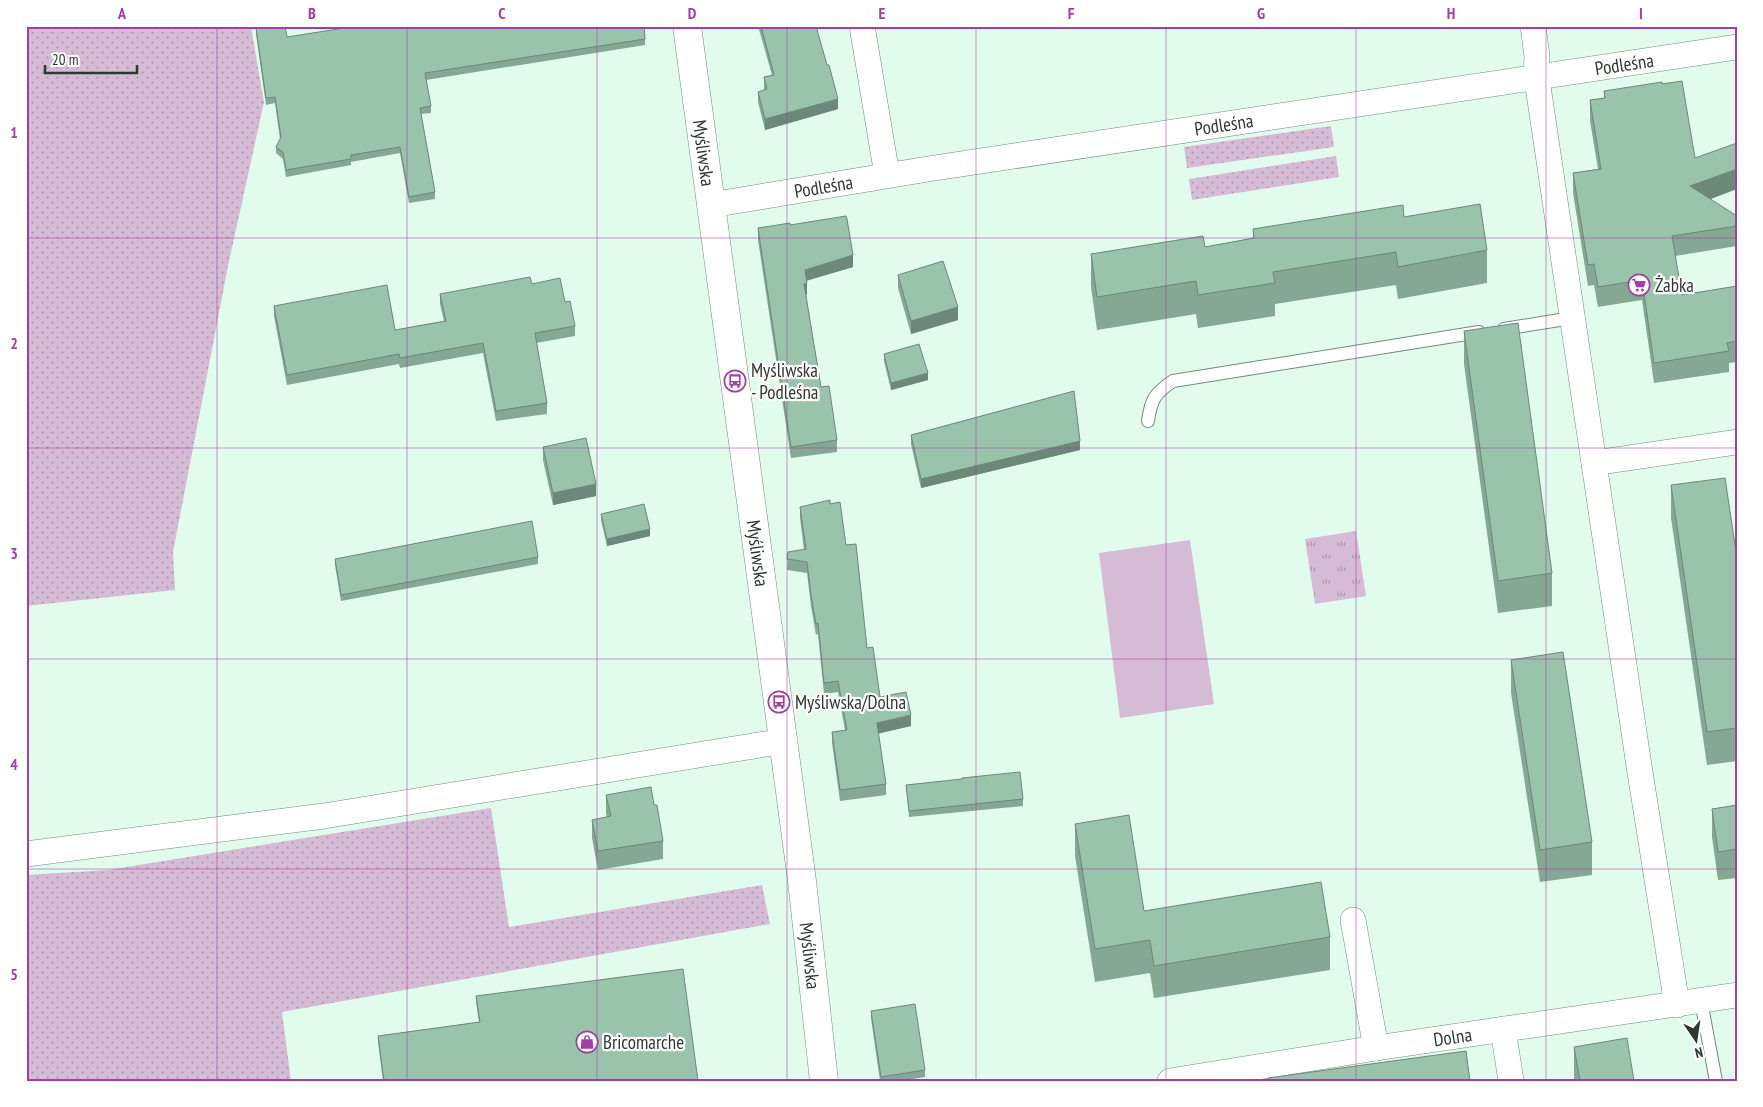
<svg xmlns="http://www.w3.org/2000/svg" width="1763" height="1107" font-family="'PT Sans Narrow',sans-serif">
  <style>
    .grass { fill: url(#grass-dots) }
    .park { fill: url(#park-tufts) }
    .garden { fill: #d6bbd6 }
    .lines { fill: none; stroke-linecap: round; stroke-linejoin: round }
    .service-casing { stroke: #728b7d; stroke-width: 14 }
    .minor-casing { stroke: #728b7d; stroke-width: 26 }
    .tertiary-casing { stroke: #728b7d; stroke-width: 29 }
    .service { stroke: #fff; stroke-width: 12 }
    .minor { stroke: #fff; stroke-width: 25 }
    .tertiary { stroke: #fff; stroke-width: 28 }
    .wall { fill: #84a893 }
    .shaded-wall { fill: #6b8878 }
    .building { fill: #99c3ab; stroke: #6b8878 }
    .grid { fill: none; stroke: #a23fa5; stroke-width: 1; stroke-opacity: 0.55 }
    .labels { text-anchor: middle; stroke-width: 4.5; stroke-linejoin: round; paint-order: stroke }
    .street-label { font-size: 19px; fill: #2e3832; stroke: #fff }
    .poi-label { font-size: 19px; fill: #2e3832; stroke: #fff; text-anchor: start }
    .neatline { fill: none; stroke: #a23fa5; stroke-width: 2 }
    .grid-label { font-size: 16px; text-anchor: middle; font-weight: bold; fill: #a23fa5 }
  </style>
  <defs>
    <pattern id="grass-dots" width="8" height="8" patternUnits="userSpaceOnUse" patternTransform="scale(1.25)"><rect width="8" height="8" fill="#d6bbd6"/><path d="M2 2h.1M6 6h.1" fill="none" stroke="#ae99ae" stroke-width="1.8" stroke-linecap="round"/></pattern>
    <pattern id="park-tufts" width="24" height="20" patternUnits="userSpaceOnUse" patternTransform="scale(1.25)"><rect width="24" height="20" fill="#d6bbd6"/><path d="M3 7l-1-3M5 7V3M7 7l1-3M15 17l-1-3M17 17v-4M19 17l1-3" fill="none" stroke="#ae99ae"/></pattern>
  </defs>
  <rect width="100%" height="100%" fill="#e1fcec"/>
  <g class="grass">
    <polygon points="26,26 255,26 251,27 264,102 228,266 173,552 175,590 26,606"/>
    <polygon points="1331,126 1334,147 1187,168 1184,147"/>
    <polygon points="1336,156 1339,177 1192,200 1189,179"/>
    <polygon points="491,808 509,927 762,885 770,924 282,1012 291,1081 26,1081 26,875 108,870"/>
  </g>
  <polygon class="park" points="1356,531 1366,596 1315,604 1305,539"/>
  <polygon class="garden" points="1190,540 1214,704 1120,718 1099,553"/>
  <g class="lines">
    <g class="service-casing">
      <g id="service">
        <polyline points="1504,329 1572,318"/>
        <path d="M1148,421C1151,399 1155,393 1173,381L1479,332"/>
        <polyline points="1701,1001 1716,1081"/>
      </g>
    </g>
    <g class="minor-casing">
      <g id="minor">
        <polyline points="862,26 887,175"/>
        <polyline points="1533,26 1537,56 1536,77"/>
        <polyline points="1536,73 1639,766 1677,1005"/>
        <path id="s1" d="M711,205L928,169L1737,47"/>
        <polyline points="1594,463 1737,442"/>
        <polyline points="26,854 324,816 784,741"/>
        <polyline points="1353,920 1376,1048"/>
        <polyline points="1503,1029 1511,1081"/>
        <path id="s2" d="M1170,1081L1376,1048L1737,995"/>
      </g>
    </g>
    <g class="tertiary-casing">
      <g id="tertiary">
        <path id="s3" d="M687,26L802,881L824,1081"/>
      </g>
    </g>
    <use href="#service" class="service"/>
    <use href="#minor" class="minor"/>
    <use href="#tertiary" class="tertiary"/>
  </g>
  <g class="wall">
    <polygon points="758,26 816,26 838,109 765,130 758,102 758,92 764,90 764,77 772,75"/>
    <polygon points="256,28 287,37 645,39 645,45 426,80 431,106 431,113 421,114 435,192 435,199 409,203 400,153 351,162 351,165 286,177 283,159 276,153 276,147 280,139 275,103 266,105 256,34"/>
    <polygon points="1604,91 1695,158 1710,199 1737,216 1737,246 1675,256 1682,295 1737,286 1737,362 1729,363 1729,372 1654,383 1642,300 1598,307 1594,285 1588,286 1573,193 1573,173 1598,169 1590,121 1590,100 1604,98"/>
    <polygon points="1404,217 1487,250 1487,283 1398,299 1396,285 1275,304 1275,316 1198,328 1196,314 1097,330 1091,287 1091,254 1205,247 1253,238 1253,229"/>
    <polygon points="790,225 853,267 806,281 807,294 806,295 821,387 837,440 837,452 791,458 758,240 758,228"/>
    <polygon points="898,275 958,320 911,334 898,288"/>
    <polygon points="532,284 565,302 575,326 575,336 536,343 547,403 547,414 496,421 483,353 400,368 399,364 287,385 274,316 274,306 395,330 444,321 440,304 440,294"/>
    <polygon points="1464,331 1552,573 1552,606 1498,613 1464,364"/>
    <polygon points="884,354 928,380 891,390 884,361"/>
    <polygon points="911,435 1080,450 921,488 911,444"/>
    <polygon points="543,447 596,496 553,505 543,460"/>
    <polygon points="1671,485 1737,558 1737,761 1707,765 1671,518"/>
    <polygon points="830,504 846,545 867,648 880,697 911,726 878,733 886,784 886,795 840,801 832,743 832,732 845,730 838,692 824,694 818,634 816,635 811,606 807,573 787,570 788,552 804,550 800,518 800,507"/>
    <polygon points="601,514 650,536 607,546 601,520"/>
    <polygon points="538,557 538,564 341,601 335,565 335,559"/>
    <polygon points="1511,660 1592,842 1592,875 1540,882 1511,693"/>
    <polygon points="906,785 1023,799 1023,806 909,817"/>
    <polygon points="606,795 654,805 663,841 663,859 598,870 592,838 592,820 607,817 606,814"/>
    <polygon points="1737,805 1737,878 1718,880 1712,837 1712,809"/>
    <polygon points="1075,824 1144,911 1330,937 1330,970 1154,998 1150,973 1095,982 1075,856"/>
    <polygon points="476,996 698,1081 383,1081 378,1042 378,1036 479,1022 476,1002"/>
    <polygon points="871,1011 925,1070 925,1077 900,1081 880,1081 871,1018"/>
    <polygon points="1574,1047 1634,1081 1574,1081"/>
  </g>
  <g class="shaded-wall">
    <polygon points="838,99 838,109 765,130 765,119"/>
    <polygon points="1737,169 1737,189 1690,207 1690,186"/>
    <polygon points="853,255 853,267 805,281 805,270"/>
    <polygon points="807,283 807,294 804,295 804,284"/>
    <polygon points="958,307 958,320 911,334 911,321"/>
    <polygon points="928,373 928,380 891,390 891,383"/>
    <polygon points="1080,441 1080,450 921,488 921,479"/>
    <polygon points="596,484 596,496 553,505 553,493"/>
    <polygon points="650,529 650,536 607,546 607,539"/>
    <polygon points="911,715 911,726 877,734 877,723"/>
  </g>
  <g class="building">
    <polygon points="265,26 285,26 287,37 357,26 644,26 645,39 425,73 431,106 420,108 435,192 409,197 400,147 351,155 351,159 286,170 283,152 276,147 281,137 275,97 266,98 256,28"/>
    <polygon points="761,26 816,26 827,65 829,65 838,99 765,119 758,92 767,89 764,77 774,75"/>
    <polygon points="1682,81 1695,158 1737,143 1737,169 1690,186 1737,216 1737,226 1672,236 1682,295 1737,286 1737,341 1727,343 1729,351 1654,363 1642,280 1598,287 1594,264 1588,265 1573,173 1601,169 1590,100 1605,98 1604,91 1662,82 1662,84"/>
    <polygon points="1480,204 1487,250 1398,267 1396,252 1273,272 1275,283 1198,295 1196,281 1097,297 1091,254 1203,236 1205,247 1254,238 1253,229 1403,205 1404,217"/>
    <polygon points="846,216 847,219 853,255 805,270 807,283 804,284 821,387 829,386 837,440 791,447 758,228 790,223 790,225"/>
    <polygon points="943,261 958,307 911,321 898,275"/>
    <polygon points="530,277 532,284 560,278 565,302 570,301 575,326 535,333 547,403 496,411 483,343 400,358 399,354 287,375 274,306 387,285 395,330 446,321 440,294"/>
    <polygon points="1518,323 1552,573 1498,581 1464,331"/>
    <polygon points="919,344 928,373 891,383 884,354"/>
    <polygon points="1074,391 1080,441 921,479 911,435"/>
    <polygon points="586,438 596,484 553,493 543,447"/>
    <polygon points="1725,478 1737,558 1737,728 1707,732 1671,485"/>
    <polygon points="830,500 830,504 840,502 846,545 856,544 867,648 873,647 880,697 906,692 911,715 877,723 886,784 840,790 832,732 847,730 838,681 824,683 818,623 816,624 811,595 807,562 787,559 788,552 806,549 800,507"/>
    <polygon points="644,504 650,529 607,539 601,514"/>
    <polygon points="532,521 538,557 341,595 335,559"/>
    <polygon points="1563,652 1592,842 1540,850 1511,660"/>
    <polygon points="1020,772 1023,799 909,811 906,785 962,779 962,778"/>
    <polygon points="651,787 654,805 657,805 663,841 598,851 592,820 611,816 606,795"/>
    <polygon points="1737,805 1737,849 1718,852 1712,809"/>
    <polygon points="1129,815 1144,911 1321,882 1330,937 1154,966 1150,940 1095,949 1075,824"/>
    <polygon points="683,969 698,1081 384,1081 378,1036 480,1022 476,996"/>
    <polygon points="915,1004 925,1070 881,1077 871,1011"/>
    <polygon points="1627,1038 1634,1081 1580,1081 1574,1047"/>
    <polygon points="1466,1051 1470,1081 1268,1081 1268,1078"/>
  </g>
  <path class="grid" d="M217,26V1081M407,26V1081M597,26V1081M787,26V1081M976,26V1081M1166,26V1081M1356,26V1081M1546,26V1081M26,238H1737M26,448H1737M26,659H1737M26,869H1737"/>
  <defs>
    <g id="supermarket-ring" transform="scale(1.125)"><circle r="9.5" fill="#fff" stroke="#a23fa5" stroke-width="1.5"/><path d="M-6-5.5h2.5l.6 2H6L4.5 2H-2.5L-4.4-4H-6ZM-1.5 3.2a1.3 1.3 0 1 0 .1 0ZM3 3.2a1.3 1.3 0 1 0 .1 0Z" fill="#a23fa5"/></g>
    <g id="bus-ring" transform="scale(1.125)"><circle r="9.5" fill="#fff" stroke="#a23fa5" stroke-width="1.5"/><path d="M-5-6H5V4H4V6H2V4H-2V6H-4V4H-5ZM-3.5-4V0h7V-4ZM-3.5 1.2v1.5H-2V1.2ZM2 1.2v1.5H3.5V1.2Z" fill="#a23fa5"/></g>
    <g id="shop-ring" transform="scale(1.125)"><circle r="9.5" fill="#fff" stroke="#a23fa5" stroke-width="1.5"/><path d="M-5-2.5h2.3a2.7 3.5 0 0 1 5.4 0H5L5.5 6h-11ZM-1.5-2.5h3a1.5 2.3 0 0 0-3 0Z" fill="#a23fa5"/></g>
  </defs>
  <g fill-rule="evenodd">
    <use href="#supermarket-ring" x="1639" y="285"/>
    <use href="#bus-ring" x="735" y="381"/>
    <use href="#bus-ring" x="779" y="702"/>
    <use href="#shop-ring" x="587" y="1042"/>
  </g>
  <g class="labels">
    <g class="street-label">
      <text dy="7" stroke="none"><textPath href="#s1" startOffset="924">Podleśna</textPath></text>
      <text dy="7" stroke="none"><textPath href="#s1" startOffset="519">Podleśna</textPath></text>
      <text dy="7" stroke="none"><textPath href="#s3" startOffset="128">Myśliwska</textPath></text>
      <text dy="7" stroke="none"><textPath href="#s1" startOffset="114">Podleśna</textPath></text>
      <text dy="7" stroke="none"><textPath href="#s3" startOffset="532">Myśliwska</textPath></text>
      <text dy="7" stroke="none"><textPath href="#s3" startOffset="938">Myśliwska</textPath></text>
      <text dy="7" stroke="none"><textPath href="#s2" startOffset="286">Dolna</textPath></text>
    </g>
    <g class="poi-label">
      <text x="1655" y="292">Żabka</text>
      <text x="751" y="377">Myśliwska<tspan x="751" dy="22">- Podleśna</tspan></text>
      <text x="795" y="709">Myśliwska/Dolna</text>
      <text x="603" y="1049">Bricomarche</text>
    </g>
  </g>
  <rect width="1763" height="1107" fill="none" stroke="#ffffff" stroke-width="55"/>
  <g transform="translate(1696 1040) rotate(167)" stroke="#ffffff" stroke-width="4" paint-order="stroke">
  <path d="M0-4L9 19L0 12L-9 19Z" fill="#2e3832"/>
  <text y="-8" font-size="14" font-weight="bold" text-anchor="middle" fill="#2e3832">N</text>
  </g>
  <path d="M45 65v8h92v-8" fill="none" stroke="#2e3832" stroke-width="2.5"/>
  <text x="52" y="65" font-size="15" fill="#2e3832" stroke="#ffffff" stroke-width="4" paint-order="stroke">20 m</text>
  <rect x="28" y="28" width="1708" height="1052" class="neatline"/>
  <g class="grid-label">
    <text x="122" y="19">A</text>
    <text x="312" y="19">B</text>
    <text x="502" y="19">C</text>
    <text x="692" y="19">D</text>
    <text x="882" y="19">E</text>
    <text x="1071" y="19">F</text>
    <text x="1261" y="19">G</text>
    <text x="1451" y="19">H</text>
    <text x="1641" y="19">I</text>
    <text x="14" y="138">1</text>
    <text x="14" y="349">2</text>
    <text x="14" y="559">3</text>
    <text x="14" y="770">4</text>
    <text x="14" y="980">5</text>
  </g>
</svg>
